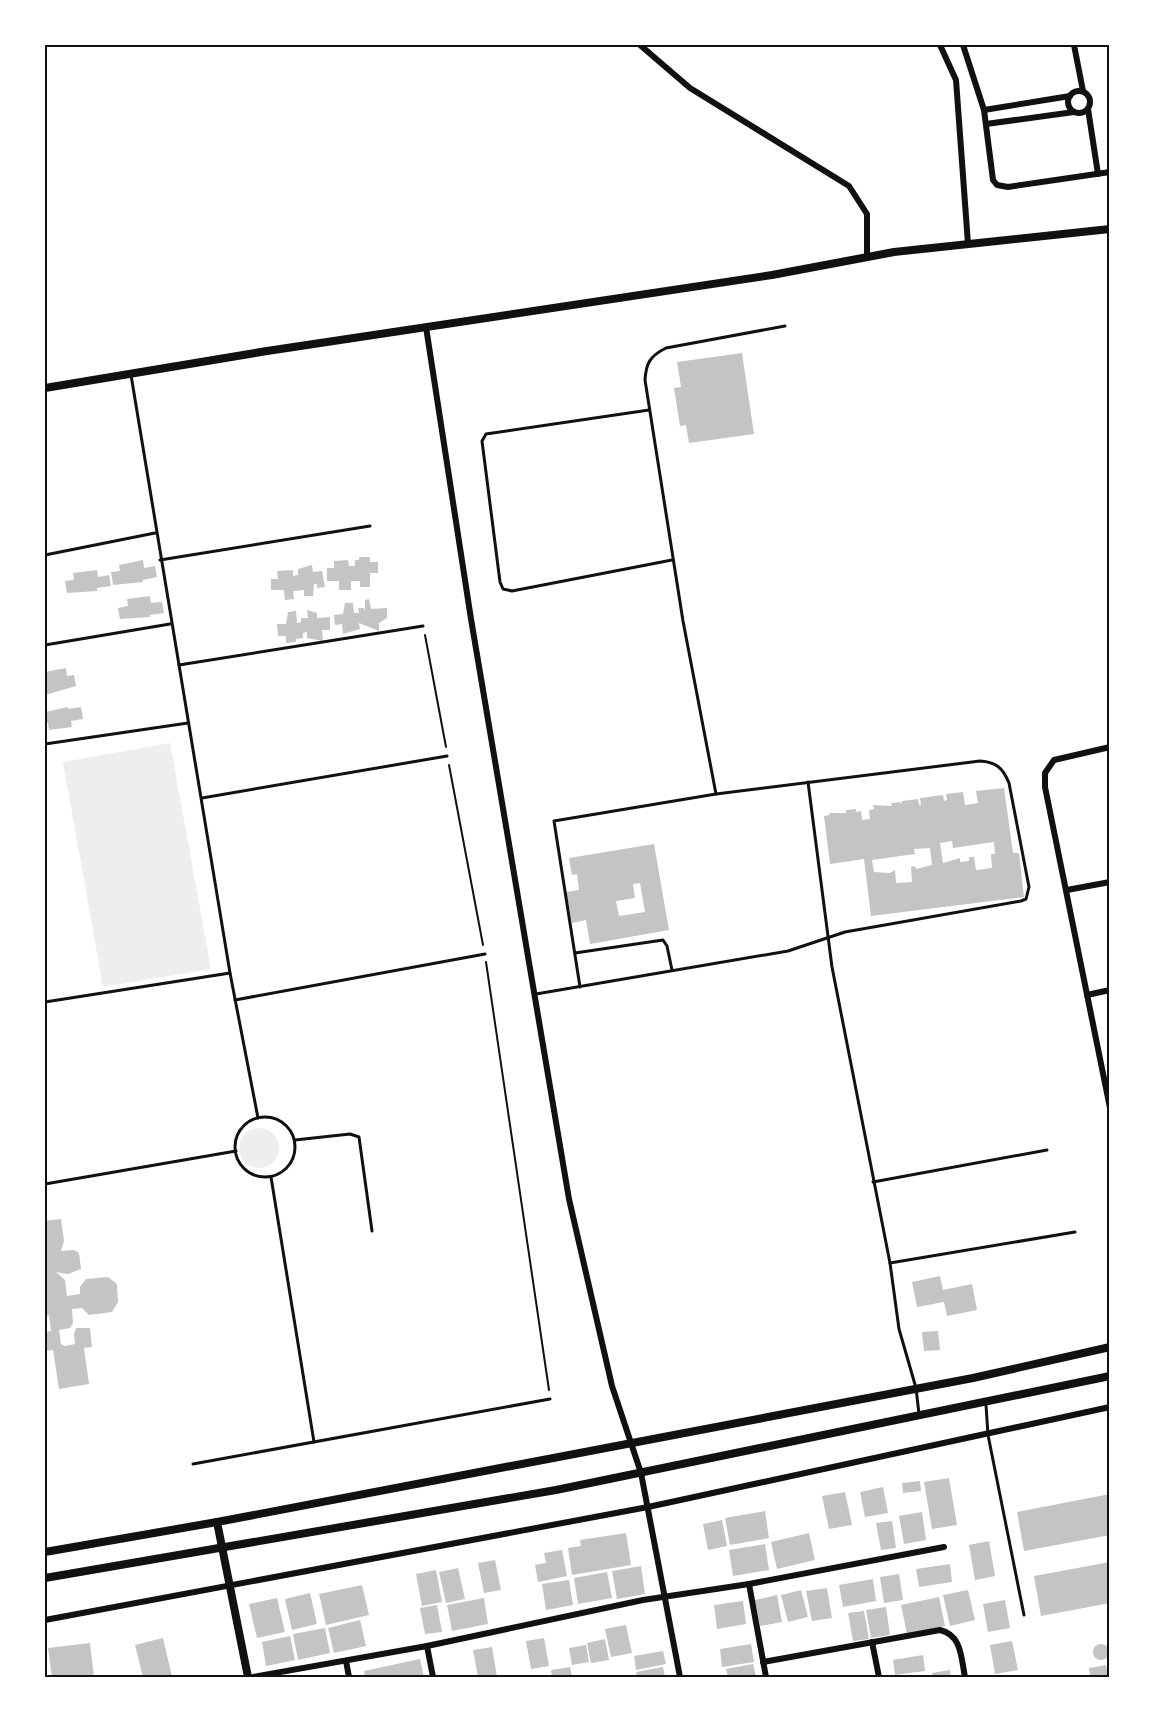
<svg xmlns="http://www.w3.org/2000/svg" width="1155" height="1722" font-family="'Space Grotesk',sans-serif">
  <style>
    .green { fill: #eee }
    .building { fill: #c4c4c4; fill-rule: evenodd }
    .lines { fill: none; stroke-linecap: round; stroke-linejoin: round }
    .path { stroke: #111; stroke-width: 2 }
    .service { stroke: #111; stroke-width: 3 }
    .minor { stroke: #111; stroke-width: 6 }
    .tertiary { stroke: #111; stroke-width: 8 }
    .secondary { stroke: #111; stroke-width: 8 }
    .neatline { fill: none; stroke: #111; stroke-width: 2 }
  </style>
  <rect width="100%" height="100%" fill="#fff"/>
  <g class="green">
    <polygon points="170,743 211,969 103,987 63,762"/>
    <circle cx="259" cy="1148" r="20"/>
  </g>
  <g class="building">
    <polygon points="742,353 754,434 689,443 686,425 680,426 674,388 681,387 677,362"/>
    <polygon points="359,557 370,557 370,562 378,562 378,573 370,573 370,587 360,587 360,581 351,581 351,590 339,590 339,581 327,581 327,568 334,568 334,561 348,560 349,566 355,566 355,560 359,560"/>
    <polygon points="143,560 144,568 155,566 157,577 143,580 143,582 113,585 111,572 120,571 119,565"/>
    <polygon points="312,565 313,572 322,571 325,587 317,588 317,584 314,584 313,596 304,596 304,590 293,591 294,599 285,600 284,590 271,590 271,579 278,579 277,571 293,570 293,576 298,575 298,569"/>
    <polygon points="97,570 98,577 109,575 111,586 97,588 97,591 67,593 65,581 74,580 73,573"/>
    <polygon points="150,596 151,603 162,602 164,613 150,615 150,617 120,619 118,608 128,606 127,599"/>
    <polygon points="369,599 371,609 387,608 387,618 379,623 379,631 359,623 360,629 343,634 342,624 335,625 334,615 343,614 345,603 353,603 354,613 359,613 358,608 364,608 365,612 365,600"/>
    <polygon points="307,610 317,613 317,618 330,617 330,630 322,630 323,641 307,638 307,632 303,633 303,638 296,639 296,642 286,643 286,636 278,636 277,624 286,624 288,612 296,611 297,623 301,622 301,618 308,618"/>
    <polygon points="66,668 67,676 74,675 76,686 45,695 45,672"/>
    <polygon points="68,707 68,709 81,707 83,719 71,721 72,727 49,730 48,723 45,723 45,712"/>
    <path d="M1004,788L1013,853H1019L1024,897L871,916L864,859L830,864L824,816L830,815L829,813H846V810L856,809V812L861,811L862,820L870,819L869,810L874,809L873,805L892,806L891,803L900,802V805L902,801L918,799L919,805H921L920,798L943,795L944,801L947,800L946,794L963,792L965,805L978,803L976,791ZM952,841L953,848L994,842L995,854H991L992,868L976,870L974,857H969V861L960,862V858L943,863L940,843ZM930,848L932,865L916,869L915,866L911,867L912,882L896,883L895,870L890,873L874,872L872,860L915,854L914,849Z"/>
    <path d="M654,844L669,930L590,944L586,920L572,923L566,892L579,890L577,874L572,875L569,858ZM640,883L645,912L619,916L616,901L635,898L633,884Z"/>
    <polygon points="61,1219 64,1241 61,1251 74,1250 79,1253 81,1269 68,1274 56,1272 65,1280 67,1296 80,1294 80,1287 86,1279 108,1277 117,1284 118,1302 112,1312 89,1315 82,1308 72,1309 73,1323 70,1328 59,1330 61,1344 65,1346 75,1344 74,1334 76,1328 90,1328 92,1347 84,1348 89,1384 59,1389 53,1350 45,1351 45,1332 51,1331 49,1315 45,1316 45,1221"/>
    <polygon points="940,1276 943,1290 972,1284 977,1310 947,1316 944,1302 917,1307 912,1282"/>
    <polygon points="938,1331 940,1350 924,1351 922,1332"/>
    <polygon points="949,1478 957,1525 932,1529 924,1482"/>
    <polygon points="920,1481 921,1491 903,1493 902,1483"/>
    <polygon points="883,1487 888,1513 865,1517 860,1492"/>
    <polygon points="845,1492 852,1525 829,1529 822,1496"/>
    <polygon points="1110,1494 1110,1535 1024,1551 1017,1512"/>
    <polygon points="765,1511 769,1538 730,1545 725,1518"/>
    <polygon points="922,1512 926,1540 904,1544 899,1516"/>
    <polygon points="722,1520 727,1546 708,1550 703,1524"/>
    <polygon points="892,1521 896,1548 881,1550 876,1523"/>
    <polygon points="626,1533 631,1565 572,1575 568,1548 581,1546 580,1540"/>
    <polygon points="809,1533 815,1560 777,1569 771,1542"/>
    <polygon points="989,1541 995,1576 975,1580 969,1545"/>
    <polygon points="765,1544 769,1570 733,1576 729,1550"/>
    <polygon points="562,1550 567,1576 538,1582 535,1565 546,1563 544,1553"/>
    <polygon points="495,1560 501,1590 484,1593 478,1563"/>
    <polygon points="1110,1562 1110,1603 1041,1616 1034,1576"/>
    <polygon points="950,1564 952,1582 919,1587 916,1569"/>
    <polygon points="641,1566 645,1594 617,1599 612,1571"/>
    <polygon points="458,1568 465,1599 446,1603 439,1572"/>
    <polygon points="436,1570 442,1602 422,1606 416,1574"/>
    <polygon points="607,1572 612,1598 578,1604 574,1578"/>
    <polygon points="899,1574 903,1600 884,1603 880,1577"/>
    <polygon points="873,1579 876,1601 843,1607 839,1585"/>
    <polygon points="569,1580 573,1605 546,1610 542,1584"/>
    <polygon points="362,1585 369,1615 326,1625 319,1594"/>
    <polygon points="827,1588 832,1618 812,1621 806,1591"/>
    <polygon points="801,1590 808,1617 788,1622 781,1595"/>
    <polygon points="968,1590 975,1620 950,1626 943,1595"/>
    <polygon points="310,1593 317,1624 292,1630 285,1599"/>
    <polygon points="777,1595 782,1622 760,1626 755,1600"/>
    <polygon points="939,1597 945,1626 907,1634 901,1605"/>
    <polygon points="277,1598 285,1632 257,1638 249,1604"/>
    <polygon points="484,1598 488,1624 452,1631 447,1605"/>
    <polygon points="1005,1600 1010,1628 988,1632 983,1604"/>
    <polygon points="743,1601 746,1624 717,1629 714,1605"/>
    <polygon points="437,1605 442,1632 425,1634 420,1608"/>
    <polygon points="886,1607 890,1635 871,1638 866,1610"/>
    <polygon points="864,1611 869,1639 853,1641 848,1613"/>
    <polygon points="360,1620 366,1646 334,1653 328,1628"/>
    <polygon points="626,1625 632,1653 611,1657 605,1629"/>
    <polygon points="325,1628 330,1653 298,1660 293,1634"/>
    <polygon points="290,1636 295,1660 266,1666 262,1642"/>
    <polygon points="163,1638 172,1677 143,1677 135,1645"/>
    <polygon points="544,1638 549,1666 531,1669 526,1641"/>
    <polygon points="605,1639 609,1660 591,1663 587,1643"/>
    <polygon points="1012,1641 1018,1670 995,1674 990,1645"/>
    <polygon points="90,1643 94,1677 52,1677 48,1648"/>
    <polygon points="751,1644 754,1662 722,1667 720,1649"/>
    <circle cx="1101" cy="1652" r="8"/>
    <polygon points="586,1645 589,1662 572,1665 569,1648"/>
    <polygon points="492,1647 497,1677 478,1677 473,1650"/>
    <polygon points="663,1651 666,1664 636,1670 634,1656"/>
    <polygon points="923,1655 925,1671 895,1675 893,1660"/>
    <polygon points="420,1659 424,1677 365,1677 364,1671"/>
    <polygon points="753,1664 756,1677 728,1677 726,1669"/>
    <polygon points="1106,1665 1108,1677 1090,1677 1089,1668"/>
    <polygon points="570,1667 572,1677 552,1677 551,1670"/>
    <polygon points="663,1667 665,1677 637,1677 636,1672"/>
    <polygon points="950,1670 951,1677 933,1677 932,1673"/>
  </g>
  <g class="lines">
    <g class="path">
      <polyline points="425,635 446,747"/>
      <polyline points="449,765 483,945"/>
      <polyline points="486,962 549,1390"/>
    </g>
    <g class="service">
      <polyline points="131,375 230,973 258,1118"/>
      <polyline points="649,410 486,434 482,441 500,582 503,589 512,591 672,560"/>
      <polyline points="45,555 155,533"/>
      <polyline points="160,560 370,526"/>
      <polyline points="45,645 170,624"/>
      <polyline points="179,665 423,626"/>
      <polyline points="45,744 188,723"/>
      <polyline points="808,782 832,967 890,1263 899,1329 916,1388 919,1414"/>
      <path d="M716,794L683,621L645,380C646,363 650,356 666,348L785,326"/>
      <polyline points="202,798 447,756"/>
      <polyline points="575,953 663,940 667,946 672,970"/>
      <path d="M536,994L788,951L845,932L1021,901L1026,899L1029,887L1009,783C1003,768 996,762 980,761L716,794L554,821L580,987"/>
      <polyline points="235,1000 485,954"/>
      <polyline points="45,1002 230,973"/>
      <circle cx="265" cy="1147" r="30"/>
      <polyline points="295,1140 350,1134 359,1137 372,1231"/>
      <polyline points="271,1177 314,1442"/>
      <polyline points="873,1182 1047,1150"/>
      <polyline points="45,1184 236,1151"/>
      <polyline points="890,1263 1075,1232"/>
      <polyline points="986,1405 988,1435 1024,1615"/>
      <polyline points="193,1464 550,1399"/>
    </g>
    <g class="minor">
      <polyline points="640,45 690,88 849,186 867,214 867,257"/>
      <polyline points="940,45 956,80 968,244"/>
      <polyline points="963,45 984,110 993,180 997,185 1008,187 1110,172"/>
      <polyline points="1074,45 1083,91"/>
      <circle cx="1079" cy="102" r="11"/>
      <polyline points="1088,109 1098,174"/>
      <polyline points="984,110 1070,96"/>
      <polyline points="986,124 1074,112"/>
      <polyline points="426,327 471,619 569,1199 612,1386 641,1473 680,1677"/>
      <polyline points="1110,747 1054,760 1045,773 1045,787 1110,1108"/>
      <polyline points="1067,890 1110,882"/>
      <polyline points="1087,995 1110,990"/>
      <polyline points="749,1584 766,1677"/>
      <polyline points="45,1620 648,1507 1110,1407"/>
      <polyline points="872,1642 879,1677"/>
      <polyline points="427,1646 433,1677"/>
      <polyline points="346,1661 349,1677"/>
      <path d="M763,1662L940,1630C962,1635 961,1658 965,1677"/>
      <polyline points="253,1677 427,1646 643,1600 749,1584 944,1547"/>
    </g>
    <g class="tertiary">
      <polyline points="45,388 267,351 772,275 894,252 1110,229"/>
      <polyline points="217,1522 248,1677"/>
    </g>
    <g class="secondary">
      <polyline points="45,1552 217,1522 973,1378 1110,1347"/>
      <polyline points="45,1578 556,1490 1110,1376"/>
    </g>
  </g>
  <rect width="1155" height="1722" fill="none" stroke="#ffffff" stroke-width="93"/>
  <rect x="46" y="46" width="1062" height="1630" class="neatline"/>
</svg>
